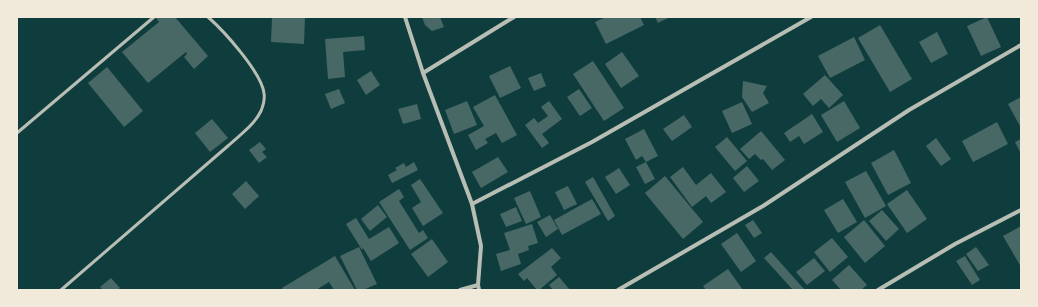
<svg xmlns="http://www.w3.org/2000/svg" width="1038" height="307" font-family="'Roboto Serif',serif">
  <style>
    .building { fill: #486865 }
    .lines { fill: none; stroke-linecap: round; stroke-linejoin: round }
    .service { stroke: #b8beb3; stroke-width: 3 }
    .minor { stroke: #b8beb3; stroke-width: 4 }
  </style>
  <rect width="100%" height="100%" fill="#0f3d3e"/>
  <g class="building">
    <polygon points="158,17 175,17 208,56 194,69 184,57 187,54 186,52 148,83 122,52 159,22 156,18"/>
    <polygon points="272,17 305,17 304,44 271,42"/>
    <polygon points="422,17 440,17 444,27 432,31 425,25"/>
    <polygon points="606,17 640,17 644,25 606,44 595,22"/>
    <polygon points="655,17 670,17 658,23"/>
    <polygon points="987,17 1001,47 981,56 967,26"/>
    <polygon points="880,25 912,79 890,92 858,38"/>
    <polygon points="937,32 948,54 931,63 919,42"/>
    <polygon points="364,36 365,50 343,52 345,77 328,79 325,39"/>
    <polygon points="854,37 865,60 830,78 818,56"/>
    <polygon points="622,52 639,76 621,88 605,64"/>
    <polygon points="593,61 624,108 604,121 573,74"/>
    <polygon points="510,66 521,88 500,98 489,76"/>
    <polygon points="107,67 143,111 124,127 88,83"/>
    <polygon points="371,71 380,85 366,95 357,80"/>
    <polygon points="541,73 546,86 534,91 528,78"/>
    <polygon points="825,75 843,95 829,108 821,99 813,106 803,94"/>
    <polygon points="743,81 767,86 763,93 769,103 752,112 742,97"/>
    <polygon points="339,89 345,103 331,109 325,94"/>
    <polygon points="579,89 592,108 580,116 567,97"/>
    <polygon points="495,95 517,135 502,143 496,133 485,139 488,143 476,150 468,135 484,126 473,107"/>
    <polygon points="1021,97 1021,128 1008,104"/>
    <polygon points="467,101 477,125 454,134 445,110"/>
    <polygon points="549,101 562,119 542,134 549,143 542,148 525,125 534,118 538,123 548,116 541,107"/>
    <polygon points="844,101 860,128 837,142 821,115"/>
    <polygon points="742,102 752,124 732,133 722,111"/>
    <polygon points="417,104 421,119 403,124 398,109"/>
    <polygon points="812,114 823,132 804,144 799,136 790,142 784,133"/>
    <polygon points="684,115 692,127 672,141 663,129"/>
    <polygon points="212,119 228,138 210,152 195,133"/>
    <polygon points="997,122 1008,144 973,162 962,141"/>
    <polygon points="644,129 658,156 646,162 642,156 636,160 625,139"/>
    <polygon points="761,131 785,160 772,170 763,159 761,160 755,154 749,159 740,149"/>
    <polygon points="727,137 747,161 735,171 715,147"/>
    <polygon points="936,138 951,159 941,166 926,146"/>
    <polygon points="1021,139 1021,154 1015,142"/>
    <polygon points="260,142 266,149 262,152 267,157 259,163 249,150"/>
    <polygon points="894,150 911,183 888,195 871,163"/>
    <polygon points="498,157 508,172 481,188 472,172"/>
    <polygon points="414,162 418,170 392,183 388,175 397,170 395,168 404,163 406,167"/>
    <polygon points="646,162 655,179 645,184 636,167"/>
    <polygon points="747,166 759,181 744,192 733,178"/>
    <polygon points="683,167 696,185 711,173 726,192 711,203 706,196 692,207 670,177"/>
    <polygon points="619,168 630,185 616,194 605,177"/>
    <polygon points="866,171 886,206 865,218 845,182"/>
    <polygon points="665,176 703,222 683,239 645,193"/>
    <polygon points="593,177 615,216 608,221 585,182"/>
    <polygon points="420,179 443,213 423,226 412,208 421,202 411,185"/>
    <polygon points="246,181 259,196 245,209 232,194"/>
    <polygon points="568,186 577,204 564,210 555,192"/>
    <polygon points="399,189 404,197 399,201 419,233 423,230 428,238 410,250 379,202"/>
    <polygon points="907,190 927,219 907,233 887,204"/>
    <polygon points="530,191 541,217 526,224 514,198"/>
    <polygon points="592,199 601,214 562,235 554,220"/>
    <polygon points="843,199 857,222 838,233 824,210"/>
    <polygon points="378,205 387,217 370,231 361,219"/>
    <polygon points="516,207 522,221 506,227 500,214"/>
    <polygon points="882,210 899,229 886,241 869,221"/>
    <polygon points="550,215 558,229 546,237 537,222"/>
    <polygon points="356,218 369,239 389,227 399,243 371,261 363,248 362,250 346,224"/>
    <polygon points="753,220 762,233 754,238 745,225"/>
    <polygon points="864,220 885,246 865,263 844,237"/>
    <polygon points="532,224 538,243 528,246 529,250 518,254 521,264 501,271 496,254 510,250 504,233"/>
    <polygon points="1021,226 1021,267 1003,236"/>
    <polygon points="737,233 756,261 741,272 721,244"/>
    <polygon points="832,238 848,257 830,272 814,252"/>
    <polygon points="432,239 448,262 428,277 411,254"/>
    <polygon points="359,247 377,284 363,290 357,290 340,256"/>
    <polygon points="976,247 989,265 978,271 966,254"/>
    <polygon points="552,248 561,258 551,267 557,275 539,290 537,290 527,278 524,281 518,274"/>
    <polygon points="771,252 804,289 803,290 793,290 764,258"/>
    <polygon points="335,256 355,290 334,290 329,282 316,290 283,290 282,288"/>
    <polygon points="965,256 980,280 972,285 956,261"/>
    <polygon points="814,258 825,271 807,285 796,272"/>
    <polygon points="849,265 867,285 861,290 841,290 832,280"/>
    <polygon points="728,269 743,290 706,290 703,286"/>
    <polygon points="559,277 570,290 553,290 549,285"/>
    <polygon points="111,278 120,288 117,290 103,290 100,287"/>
  </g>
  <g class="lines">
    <g class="service">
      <polyline points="17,133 154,17"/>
      <path d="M61,290L229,145C240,135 254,125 261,111C263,106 265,99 264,93C261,72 224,31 208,17"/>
    </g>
    <g class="minor">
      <polyline points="405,17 423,73 472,204 481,246 478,285 479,290"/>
      <polyline points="423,73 514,17"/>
      <polyline points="472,204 592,142 811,17"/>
      <polyline points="460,290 478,285"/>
      <polyline points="618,290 763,206 909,110 1021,45"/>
      <polyline points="878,290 955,244 1021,210"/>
    </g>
  </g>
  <rect width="1038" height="307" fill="none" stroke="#f1e9da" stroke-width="36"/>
</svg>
